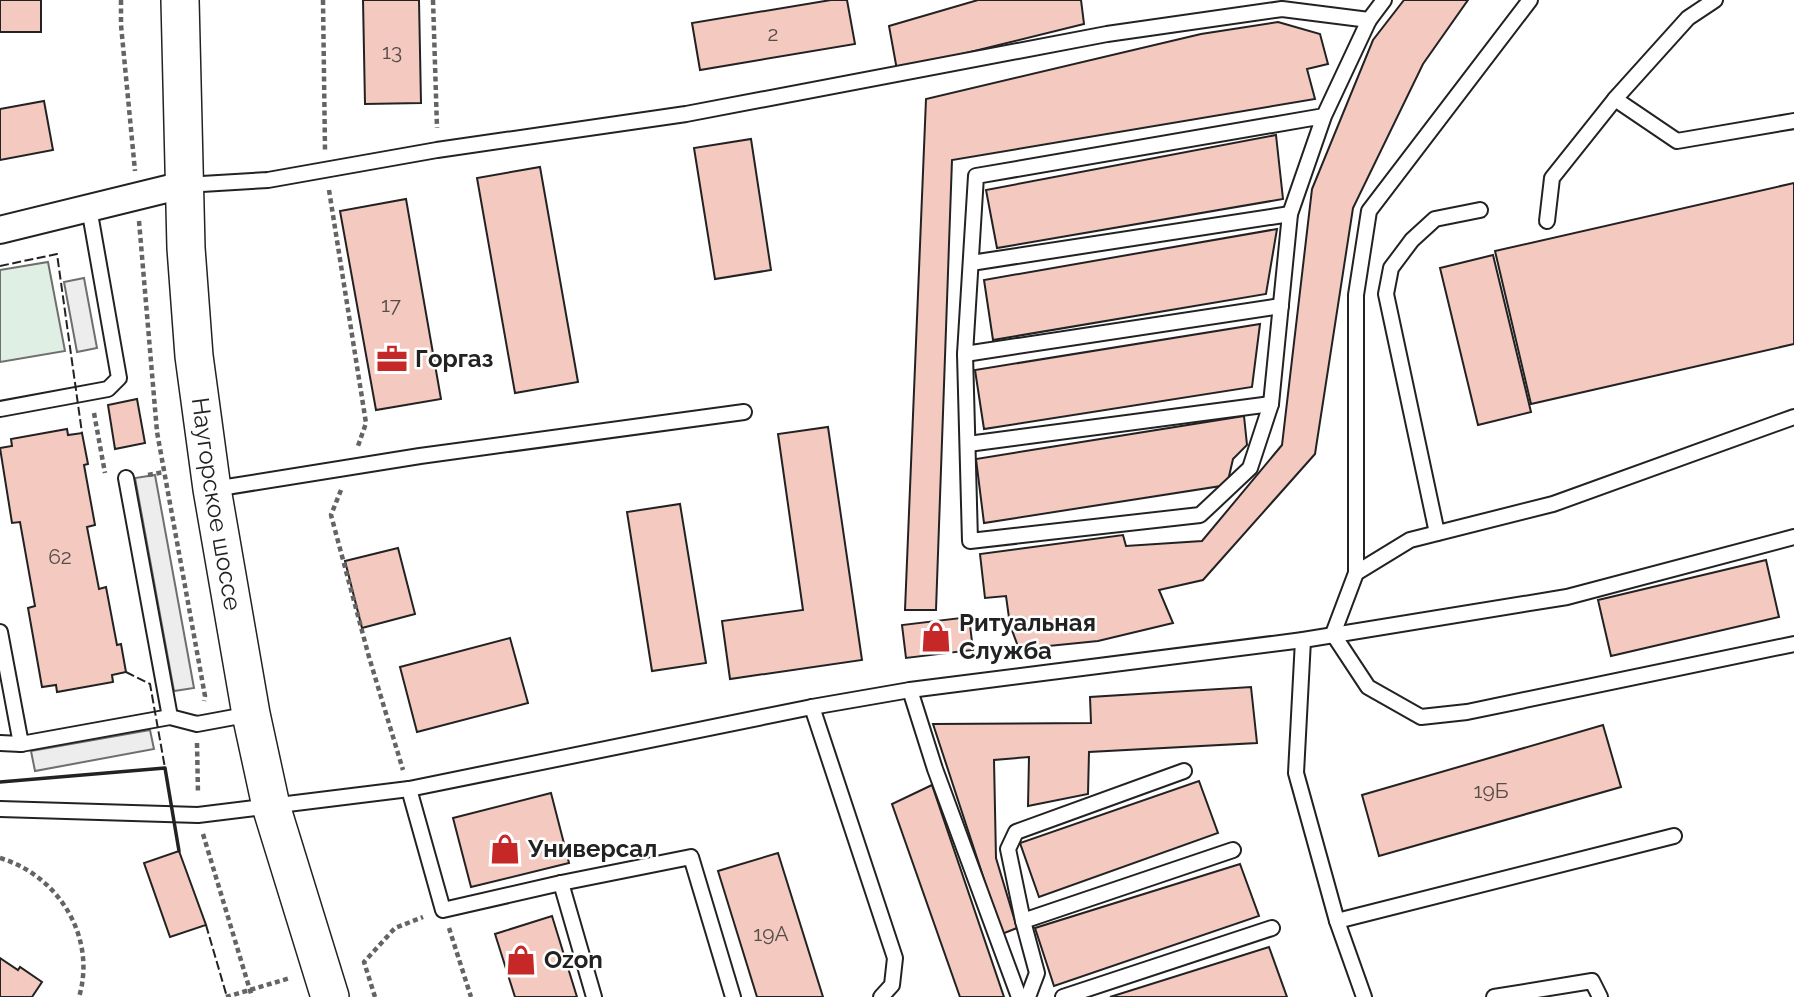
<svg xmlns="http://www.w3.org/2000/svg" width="1794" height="997" font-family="Raleway,sans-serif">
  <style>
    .green { fill: #e0efe3; stroke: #6f6f6f; stroke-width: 2 }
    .parking { fill: #ededed; stroke: #6f6f6f; stroke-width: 2 }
    .building { fill: #f3c9c0; stroke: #222; stroke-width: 2 }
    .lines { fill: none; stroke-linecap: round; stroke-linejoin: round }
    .service-casing { stroke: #222; stroke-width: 18 }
    .minor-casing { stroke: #222; stroke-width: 30 }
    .secondary-casing { stroke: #222; stroke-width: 40 }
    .path { stroke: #646464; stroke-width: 4.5; stroke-dasharray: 5 3.5; stroke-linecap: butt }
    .service { stroke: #fff; stroke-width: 14 }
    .minor { stroke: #fff; stroke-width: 26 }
    .secondary { stroke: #fff; stroke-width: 37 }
    .fence { stroke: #222; stroke-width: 2; stroke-dasharray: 9 3.5; stroke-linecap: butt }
    .wall { stroke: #222; stroke-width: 3.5 }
    .labels { text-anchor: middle; stroke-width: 5; stroke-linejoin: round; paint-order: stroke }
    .number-label { font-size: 21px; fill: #564c4a }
    .poi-label { font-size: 24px; font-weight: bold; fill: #222; stroke: #fff; text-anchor: start }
    .street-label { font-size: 24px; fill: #222; stroke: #fff }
  </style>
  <rect width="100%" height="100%" fill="#fff"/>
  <polygon class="green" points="48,262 65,351 0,362 0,270"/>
  <g class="parking">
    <polygon points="84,278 97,348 77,352 64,282"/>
    <polygon points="155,475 194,688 174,691 135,478"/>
    <polygon points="150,730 154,749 35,771 31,751"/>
  </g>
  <g class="building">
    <rect x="0" y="0" width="41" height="32"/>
    <polygon points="363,0 419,0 421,103 365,104"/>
    <polygon points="831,0 847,0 855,44 700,70 692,23"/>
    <polygon points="978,0 1081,0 1084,24 897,70 889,26"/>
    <polygon points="1404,0 1468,0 1423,64 1353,208 1315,454 1203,580 1159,590 1173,623 1098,641 1019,649 1010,625 1006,596 985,598 980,554 1123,535 1126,546 1202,541 1282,445 1312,189 1373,40"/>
    <polygon points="1278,22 1320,34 1328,64 1307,69 1315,99 952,160 936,610 905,610 926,99 1201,34"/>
    <polygon points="44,101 53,150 0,160 0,109"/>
    <polygon points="1276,135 1283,199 997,248 986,190"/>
    <polygon points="751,139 771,270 715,279 694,148"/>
    <polygon points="540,167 578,382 515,393 477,178"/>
    <polygon points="1794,183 1794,344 1531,404 1495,251"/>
    <polygon points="406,199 441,399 376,410 340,211"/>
    <polygon points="1277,229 1266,294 993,340 984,280"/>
    <polygon points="1493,255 1531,412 1478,425 1440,268"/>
    <polygon points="1260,324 1252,387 984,429 975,370"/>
    <polygon points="137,399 145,443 115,449 108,405"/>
    <polygon points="1244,416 1247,445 1233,459 1227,485 984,523 976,459"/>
    <polygon points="828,427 862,660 730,679 722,621 803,610 778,434"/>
    <polygon points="67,429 68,435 82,433 88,464 84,465 95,525 87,527 99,589 106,587 117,645 121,644 126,672 112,675 113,682 57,692 56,685 42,687 28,608 35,606 20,522 12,523 0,448 12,446 11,439"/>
    <polygon points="680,504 706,663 652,671 627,512"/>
    <polygon points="398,548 415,614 362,628 345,561"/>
    <polygon points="1766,560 1779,617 1611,656 1598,600"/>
    <polygon points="969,617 973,650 906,658 902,625"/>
    <polygon points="510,638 528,703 417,732 400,667"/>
    <polygon points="1251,687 1257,743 1089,752 1088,794 1028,806 1029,757 994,760 996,858 1017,928 1002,934 933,724 1091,723 1090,697"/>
    <polygon points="1603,725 1621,787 1379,856 1362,795"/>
    <polygon points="1199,781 1218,833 1039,897 1020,843"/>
    <polygon points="932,785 1004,997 960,997 892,804"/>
    <polygon points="551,793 569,863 471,887 453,818"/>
    <polygon points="179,851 206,925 170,937 144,863"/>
    <polygon points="778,853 823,997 757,997 718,871"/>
    <polygon points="1240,864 1259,916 1054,986 1035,928"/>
    <polygon points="552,916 577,997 515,997 495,934"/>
    <polygon points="1269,947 1287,997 1110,997"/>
    <polygon points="0,958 18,970 20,967 42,982 32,997 0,997"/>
  </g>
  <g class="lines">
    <g class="service-casing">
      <g id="service">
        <polyline points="1715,0 1688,18 1615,99 1677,141 1794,121"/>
        <polyline points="1324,116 976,176 965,354 970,541 1200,515 1250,468 1271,404 1290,214 1324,116 1369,20 1384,0"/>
        <polyline points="185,185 268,180 437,150 686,114 1107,34 1282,9 1369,20"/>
        <polyline points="1547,221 1552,178 1615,99"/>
        <polyline points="971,263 1290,214"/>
        <polyline points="965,354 1281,306"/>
        <polyline points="0,409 108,389 119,378 89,208"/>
        <polyline points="1794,417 1553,504 1410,540 1356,573 1333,634 1368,687 1421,717 1467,712 1794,644"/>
        <polyline points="968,444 1271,404"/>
        <polyline points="126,478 170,717"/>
        <polyline points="214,489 420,456 744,412"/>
        <polyline points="1437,533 1386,294 1391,268 1412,240 1435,219 1480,210"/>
        <polyline points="1356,573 1356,295 1369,211 1530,0"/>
        <polyline points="0,632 21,744 170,717 197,724 251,714"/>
        <polyline points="1303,640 1296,773 1337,921 1364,997"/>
        <polyline points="910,690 935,769 1019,997"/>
        <polyline points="812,707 895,958 892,985 881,997"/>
        <polyline points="0,743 21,744"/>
        <polyline points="409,789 443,910 561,883 691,857 733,997"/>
        <polyline points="0,809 198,815 409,789 812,707 910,690 1303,640 1567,597 1794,537"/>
        <polyline points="561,883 594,997"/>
        <polyline points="1023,921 1233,850"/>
        <polyline points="1337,921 1674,836"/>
        <polyline points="1028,997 1037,973 1023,921 1008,849 1016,832 1184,771"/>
        <polyline points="1063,997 1272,928"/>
        <polyline points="1494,997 1592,981 1600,997"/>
      </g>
    </g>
    <g class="minor-casing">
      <polyline id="minor" points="0,230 183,185"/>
    </g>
    <g class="secondary-casing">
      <g id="secondary">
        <path id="s1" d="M180,0L186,248L194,356L212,489L251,714L271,806L330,997"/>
      </g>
    </g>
    <g class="path">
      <polyline points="121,0 121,25 135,171"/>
      <polyline points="323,0 325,150"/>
      <polyline points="433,0 437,128"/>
      <polyline points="329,190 366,423 358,446"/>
      <polyline points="139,221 157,432 205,696 204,701"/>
      <polyline points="94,413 105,473"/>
      <polyline points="148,475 164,472"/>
      <polyline points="341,490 331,515 369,657 403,770"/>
      <polyline points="197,743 198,794"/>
      <polyline points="203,834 252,997"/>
      <path d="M0,858C58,875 97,937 79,997"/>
      <polyline points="449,928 471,997"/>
      <polyline points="226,997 290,978"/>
      <polyline points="375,997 364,962 395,928 423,917"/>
    </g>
    <use href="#service" class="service"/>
    <use href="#minor" class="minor"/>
    <use href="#secondary" class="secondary"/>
    <g class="fence">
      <polyline points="0,266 57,254 82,433"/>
      <polyline points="126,672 150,684 165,768"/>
      <polyline points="206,925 227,997"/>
    </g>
    <polyline class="wall" points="0,782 165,768 179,851"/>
  </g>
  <defs>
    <g id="office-bare" transform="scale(2.415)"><path d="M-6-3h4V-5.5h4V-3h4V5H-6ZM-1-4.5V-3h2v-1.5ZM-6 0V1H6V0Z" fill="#c62828" stroke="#fff" stroke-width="2.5" paint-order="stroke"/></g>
    <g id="shop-bare" transform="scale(2.415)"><path d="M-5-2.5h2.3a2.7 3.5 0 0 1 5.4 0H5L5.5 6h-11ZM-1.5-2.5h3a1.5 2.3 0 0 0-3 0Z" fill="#c62828" stroke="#fff" stroke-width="2.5" paint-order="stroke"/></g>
  </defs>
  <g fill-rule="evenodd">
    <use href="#office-bare" x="392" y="359"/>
    <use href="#shop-bare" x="936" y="637"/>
    <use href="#shop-bare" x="505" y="849"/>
    <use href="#shop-bare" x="521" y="960"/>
  </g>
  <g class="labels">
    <g class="number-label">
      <text x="773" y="41">2</text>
      <text x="392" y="59">13</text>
      <text x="391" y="312">17</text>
      <text x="60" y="564">62</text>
      <text x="1491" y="798">19Б</text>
      <text x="771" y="941">19А</text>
    </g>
    <g class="poi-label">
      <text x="415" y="367">Горгаз</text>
      <text x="959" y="631">Ритуальная<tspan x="959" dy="28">Служба</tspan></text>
      <text x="528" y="857">Универсал</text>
      <text x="544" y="968">Ozon</text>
    </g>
    <g class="street-label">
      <text dy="8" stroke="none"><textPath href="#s1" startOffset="506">Наугорское шоссе</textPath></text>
    </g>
  </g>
</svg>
